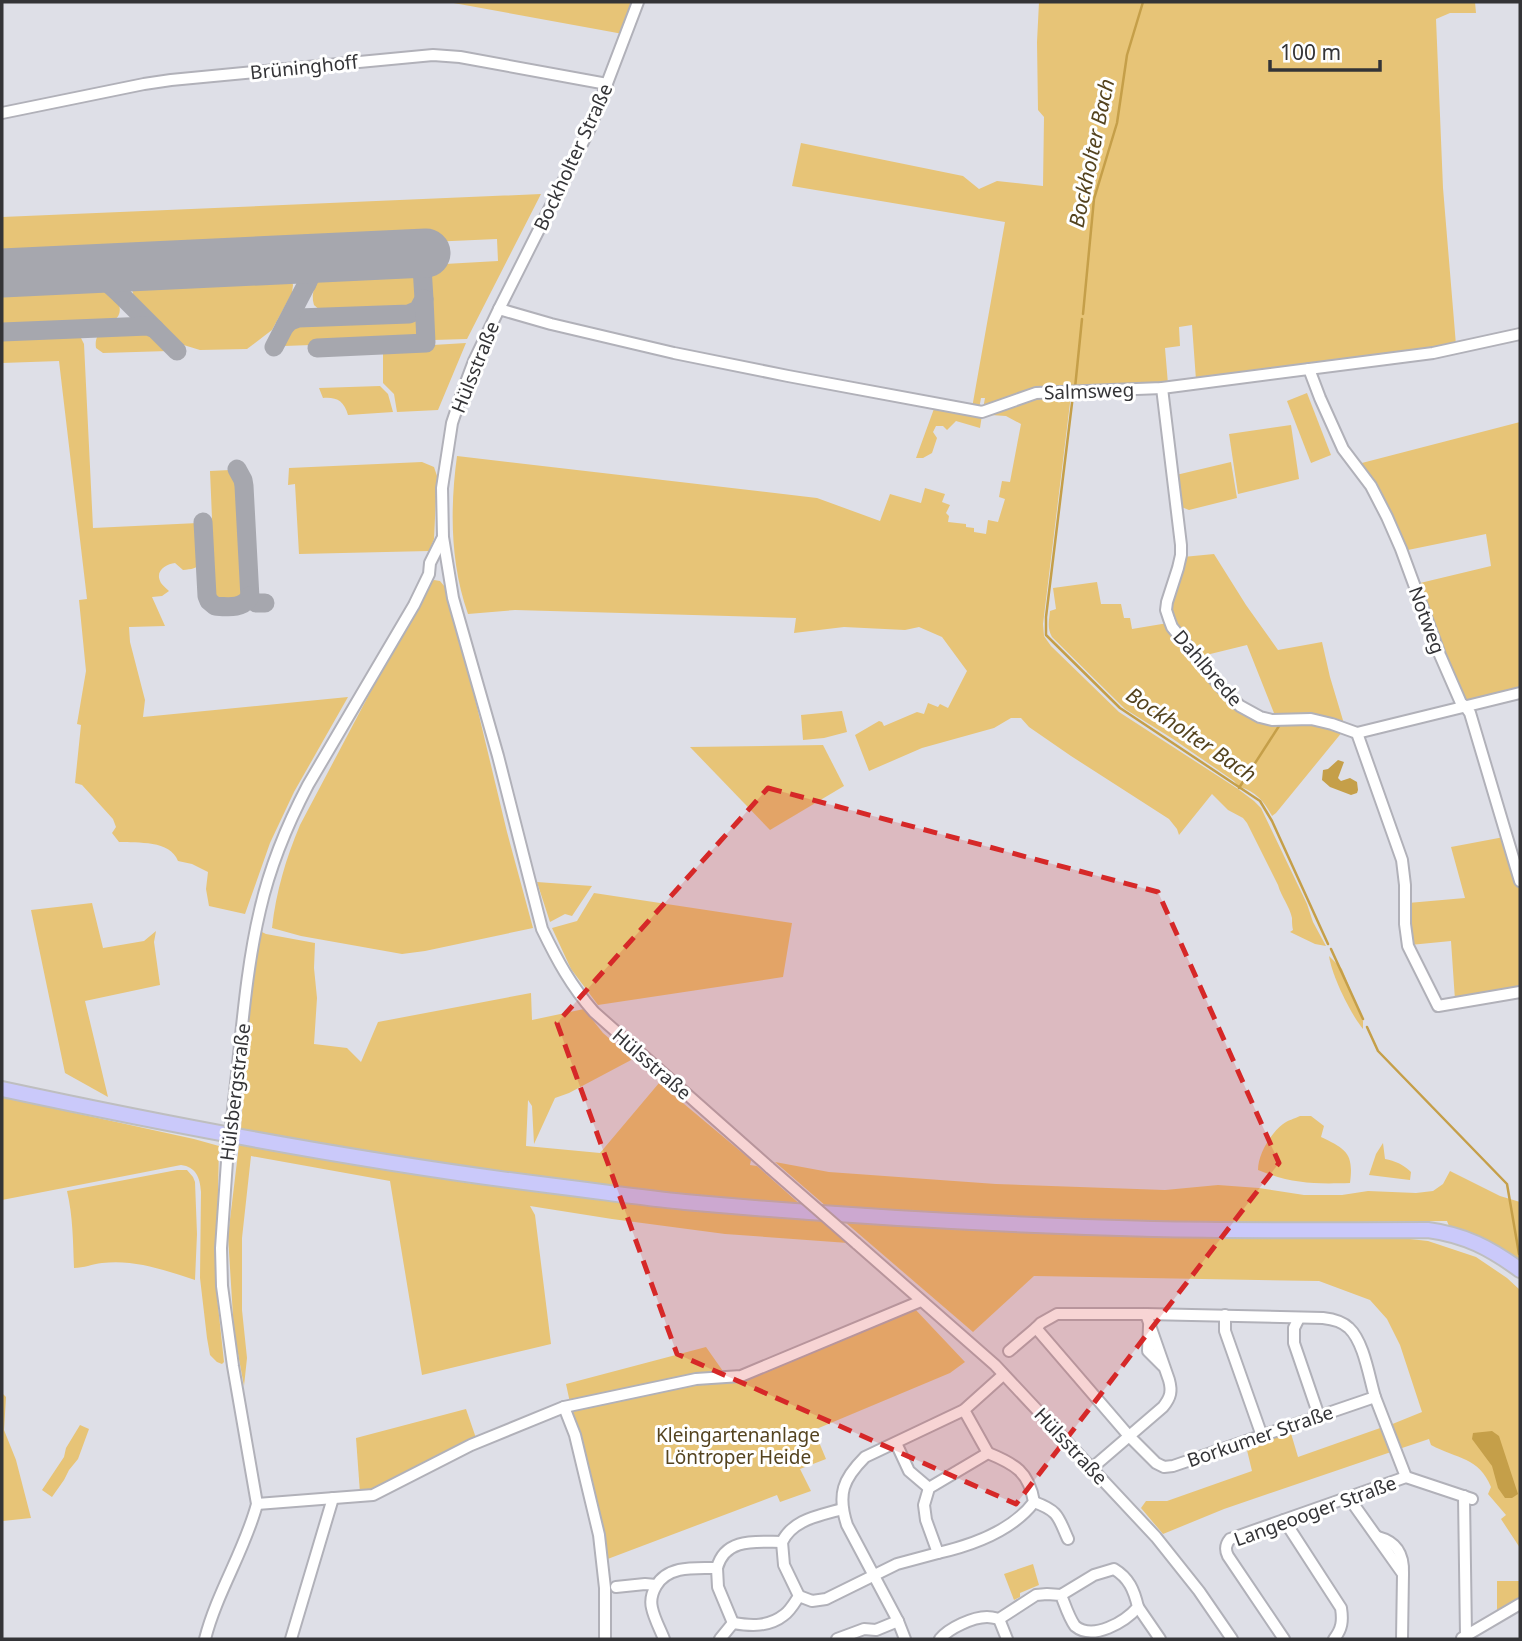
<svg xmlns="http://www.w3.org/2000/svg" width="1522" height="1641" font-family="'Noto Sans',sans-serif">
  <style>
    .green { fill: #e7c477 }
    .water { fill: #c59f49 }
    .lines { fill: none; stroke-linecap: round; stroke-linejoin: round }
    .stream { stroke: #c59f49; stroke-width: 2.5 }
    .taxiway { stroke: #a6a7ae; stroke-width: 19 }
    .runway { stroke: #a6a7ae; stroke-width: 49 }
    .minor-casing { stroke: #b1b1b9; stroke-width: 14 }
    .major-casing { stroke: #bebebf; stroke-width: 18 }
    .minor { stroke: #fff; stroke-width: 10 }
    .major { stroke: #cac9fa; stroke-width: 14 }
    .minor-bridge-casing { stroke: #b1b1b9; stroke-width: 14; stroke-linecap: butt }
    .minor-bridge { stroke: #fff; stroke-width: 10 }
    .marked { fill: #d62828; fill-opacity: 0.2; stroke: #d62828; stroke-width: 5; stroke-dasharray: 14 9; stroke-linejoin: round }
    .labels { text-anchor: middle; stroke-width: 6; stroke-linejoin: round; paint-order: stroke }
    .street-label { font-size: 19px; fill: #343437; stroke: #fff }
    .park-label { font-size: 19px; fill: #54431f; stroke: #fff }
    .water-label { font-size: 21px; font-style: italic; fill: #54431e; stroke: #fff }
  </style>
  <rect width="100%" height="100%" fill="#dedfe7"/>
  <g class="green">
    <polygon points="448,2 636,2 623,34"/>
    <polygon points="1039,2 1475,2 1476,13 1450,13 1436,19 1443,188 1456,345 1196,380 1192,325 1179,327 1180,346 1165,348 1168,384 1033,390 983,409 985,398 981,398 979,409 972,408 1005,222 792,186 801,143 963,176 979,189 997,181 1043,186 1044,117 1038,110 1037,42"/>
    <polygon points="541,194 467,339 433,340 431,339 427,265 498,261 497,239 2,261 2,217"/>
    <path d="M402,265L408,267L417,275C420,291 421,305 403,310L329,313L321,311L314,305C310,293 316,279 325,270Z"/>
    <polygon points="278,271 285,274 291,279 293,285 292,293 272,330 247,349 200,350 177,343 171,338 135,302 132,289 135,282 141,277"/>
    <path d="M96,279C112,288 136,317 104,324L2,328V284Z"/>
    <polygon points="417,318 421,321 422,337 419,341 284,346 294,328 301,323"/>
    <path d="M149,330L169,348L168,351L103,353L96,348C95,341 96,335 103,332Z"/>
    <path d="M73,333L80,336L84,344L93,528L198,523L201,562C198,569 191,569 183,570L175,563C166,564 154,571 161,583C163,586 166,588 169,591L162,596L152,597L165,626L129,627L130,642L145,700L143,717L348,697L294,792L270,843L245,914L209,906L206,889L208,872L192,864L178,861C170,840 138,843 119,842L112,833L116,827L113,819L82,785L75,783L81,725L77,724L86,671L79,600L87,599L59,361L2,363V336Z"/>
    <polygon points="466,343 438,410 397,412 394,394 383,383 383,348"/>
    <path d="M380,386L388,394L393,412L348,415C344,401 337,397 323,398L319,388Z"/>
    <polygon points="1307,393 1331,455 1311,463 1287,401"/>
    <path d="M1071,395L1043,624L1044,636L1051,646L1119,712L1238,789L1254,801L1261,808L1307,904L1313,922L1326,946L1315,944L1290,932L1293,930C1292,926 1292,922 1292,918C1290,907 1281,896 1278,885L1247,823L1243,818L1228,810L1212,794L1179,835L1177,829L1169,819L1071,756L1029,727L1021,718H1011L994,728L922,748L869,771L855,735L879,721L882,722L884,726L917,712L924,714L928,703L938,707L940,704L948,708L967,671L942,637L919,627L905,630L844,627L794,633L796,618L515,610L468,614C450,563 450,508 457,456L817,498L880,521L890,494L921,503L925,488L945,494L942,502L950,505L946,513L949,516L948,522L966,524V527L974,528V532L986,534L988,520L998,522L1005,499L999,497L1002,481L1010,482L1021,424L1006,416L991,415C1020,398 1038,397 1071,395Z"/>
    <polygon points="935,406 982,415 980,428 956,421 947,430 943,426 936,426 933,432 937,438 932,453 923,458 916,458"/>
    <polygon points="1520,422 1520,692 1466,705 1416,584 1491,566 1486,534 1403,551 1358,464"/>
    <polygon points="1291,425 1299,479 1238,494 1229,434"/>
    <polygon points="422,462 434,467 437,476 434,539 429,551 299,554 295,484 288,485 289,468"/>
    <polygon points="1231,462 1237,498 1189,510 1179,506 1176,475"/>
    <polygon points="230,470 237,485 243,594 238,601 221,603 215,600 212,595 207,522 210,521 212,518 210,471"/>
    <polygon points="1214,554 1246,605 1278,650 1322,642 1330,677 1345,727 1276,718 1247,645 1198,657 1172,623 1171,599 1183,557"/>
    <path d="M434,580L440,581L445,587L465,657L507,832L533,928L425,951L402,954L301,936L272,928C276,892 286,858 300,825L427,585Z"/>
    <path d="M1097,582L1101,604H1121L1124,618H1130L1132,629L1168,623L1238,708L1317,723L1343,731L1276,813L1272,816C1265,802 1255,791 1240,787L1278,728L1239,787L1234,781L1173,739L1125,709L1052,637C1047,628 1049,621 1050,611L1056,609L1053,588Z"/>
    <polygon points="842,711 847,732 824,738 803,740 801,715"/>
    <polygon points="823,745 844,786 770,830 690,747"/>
    <polygon points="1504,837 1520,890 1520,990 1455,1000 1451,941 1410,945 1408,903 1465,898 1451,847"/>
    <polygon points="537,882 592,886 572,916 565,914 550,922"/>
    <polygon points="594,893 792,923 783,977 598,1005 571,969 552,928 577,921"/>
    <polygon points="92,903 103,948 144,941 156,931 154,942 160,985 85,1001 108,1097 65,1073 31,910"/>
    <path d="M256,929L266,934L315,943L314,968L317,998L314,1044L347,1048L361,1062L378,1022L531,993L532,1020L584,1009L603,1033L633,1059L569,1093L555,1098L534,1144L532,1106L528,1100L526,1146L600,1153L659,1083L751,1160L750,1165L757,1166L802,1206C614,1188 427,1165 241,1131L250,971Z"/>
    <path d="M1329,956L1342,969L1363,1021V1029C1350,1013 1332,976 1329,956Z"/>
    <path d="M2,1097L194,1139L219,1146L216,1287L224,1362L222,1364L217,1362L210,1355L207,1338L200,1278L201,1192C200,1177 196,1167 181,1165L2,1200Z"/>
    <path d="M1300,1116H1311L1324,1126L1321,1137C1346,1149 1354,1153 1350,1183C1314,1184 1292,1184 1258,1170C1258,1154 1271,1133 1283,1124C1288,1120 1294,1119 1300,1116Z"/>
    <path d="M1383,1143L1385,1159C1395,1161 1403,1164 1411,1172L1410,1180L1369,1175L1376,1154Z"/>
    <polygon points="239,1145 468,1183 821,1219 848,1243 725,1234 612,1219 530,1206 535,1215 551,1344 422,1375 390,1181 251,1156 242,1238 242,1310 247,1358 244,1386 234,1332 228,1236"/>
    <polygon points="775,1162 829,1172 996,1184 1165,1190 1218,1185 1259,1188 1304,1195 1342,1195 1368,1191 1416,1193 1433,1191 1443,1184 1450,1171 1500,1196 1520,1202 1520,1266 1451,1231 1447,1221 1442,1221 1347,1222 1130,1222 936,1214 827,1207"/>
    <path d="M177,1170H187L193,1177L195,1182L197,1234L195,1280C164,1270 134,1259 102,1263C92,1264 84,1268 74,1268C73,1242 73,1216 67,1191Z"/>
    <path d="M845,1222L1110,1235L1238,1237L1374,1235L1428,1241L1476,1257L1507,1278L1520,1290V1548L1501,1519L1506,1515L1488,1494L1491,1487C1479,1457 1457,1459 1431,1445L1429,1439L1399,1449L1390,1425L1422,1412L1400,1345L1387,1319L1370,1300L1319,1281L1034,1276L973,1332Z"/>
    <polygon points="914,1308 965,1362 950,1373 814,1430 826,1459 800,1469 811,1491 780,1502 777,1495 605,1560 582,1445 572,1412 566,1384 706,1347 725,1374 742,1373"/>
    <polygon points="2,1393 6,1397 4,1430 16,1460 31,1518 3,1521"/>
    <polygon points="466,1409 476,1438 370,1491 360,1493 356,1438"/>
    <polygon points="80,1425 89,1429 78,1459 69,1470 64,1480 52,1497 42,1490 64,1457 66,1448"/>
    <polygon points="1383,1427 1391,1452 1224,1509 1163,1534 1141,1508 1146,1501 1167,1501 1252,1471 1246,1446 1290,1430 1298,1457"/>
    <polygon points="1033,1564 1039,1585 1020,1593 1020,1597 1014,1600 1004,1574"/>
    <polygon points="1497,1581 1520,1581 1520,1601 1497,1614"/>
  </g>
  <g class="water">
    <polygon points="1338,760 1344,762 1338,778 1341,781 1350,778 1357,782 1358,790 1357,793 1351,795 1330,787 1322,780 1323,770 1328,769"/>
    <polygon points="1492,1431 1499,1436 1518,1494 1512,1498 1505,1498 1498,1488 1492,1466 1472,1439 1473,1433"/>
  </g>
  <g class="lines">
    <g class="stream">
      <polyline points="1083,314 1094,199 1117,123 1127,55 1143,2"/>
      <polyline points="1075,388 1082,319"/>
      <polyline points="1073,395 1046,617 1046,635 1120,708 1260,801 1272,821 1328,944"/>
      <polyline points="1239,788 1279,726 1279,724"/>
      <polyline points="1331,949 1363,1019"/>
      <polyline points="1367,1027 1378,1051 1507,1184 1519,1254"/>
    </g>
    <g class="taxiway">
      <path d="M285,260C300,261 310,268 307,284"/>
      <path d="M134,267C119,271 113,281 121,295L155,329"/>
      <polyline points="87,270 97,273 121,295"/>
      <polyline points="285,326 290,321 298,318 409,314 418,310 424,299 422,267 414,257 399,254"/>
      <polyline points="2,332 148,326 155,329 177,351"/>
      <polyline points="274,347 316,266 322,261 330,258"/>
      <polyline points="317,348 426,343 424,299"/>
      <polyline points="237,469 243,480 244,486 250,598 256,603 265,603"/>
      <path d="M203,522L207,596L209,601L215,606C228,607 244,609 250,596"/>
    </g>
    <polyline class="runway" points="2,273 426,253"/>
    <g class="minor-casing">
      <g id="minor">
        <path d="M638,2L590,128L499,309L474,361L462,393L452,423L442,488L443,537L453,598L498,756L542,929C557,960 571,986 594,1012L770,1168"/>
        <polyline points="2,113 144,84 171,80 433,55 460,57 607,84"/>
        <polyline points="499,309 551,324 674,353 788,376 982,412 1036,393 1162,388 1433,353 1520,334"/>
        <polyline points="1309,369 1320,398 1343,449 1371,486 1387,517 1401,549 1440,655 1461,703 1465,706 1470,713 1520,881"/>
        <polyline points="1162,388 1181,545 1181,555 1178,568 1167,602 1166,610 1169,619 1172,627 1219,685 1240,706 1260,717 1272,720 1311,719 1332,724 1357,733"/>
        <polyline points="1520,693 1357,733 1402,860 1405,885 1405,924 1408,946 1438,1006 1520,992"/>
        <path d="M235,1092C242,1031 246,969 260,910C270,866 287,825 308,785L414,605L429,574L430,563L442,539"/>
        <polyline points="856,1243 995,1365 1156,1537 1199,1591 1232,1639"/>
        <path d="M1057,1314H1146L1323,1318C1332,1319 1342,1321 1349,1328C1364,1342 1369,1377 1375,1397L1173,1466L1164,1467L1156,1463L1129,1436L1036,1328L1041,1323Z"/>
        <polyline points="1225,1315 1225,1331 1262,1436"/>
        <polyline points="1299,1318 1294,1328 1294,1343 1319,1416"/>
        <polyline points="1149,1326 1148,1351 1163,1366"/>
        <polyline points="1009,1351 1036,1328"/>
        <polyline points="1375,1397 1406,1477"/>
        <polyline points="564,1407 575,1435 599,1535 605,1588 605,1639"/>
        <polyline points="964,1410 988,1453"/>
        <polyline points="896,1443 909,1471 929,1488"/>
        <path d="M988,1453C1015,1464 1029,1472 1034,1502C1012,1531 973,1545 938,1553L926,1520L924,1505L929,1488Z"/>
        <path d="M1092,1468L1163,1407C1171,1397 1172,1391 1169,1380L1146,1314"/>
        <polyline points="1464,1496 1466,1636"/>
        <polyline points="1349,1498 1403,1574 1402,1639"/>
        <path d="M1034,1502C1059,1511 1058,1517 1068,1539"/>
        <polyline points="257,1504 373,1495 471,1445 564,1407 696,1379 741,1376 921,1301"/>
        <path d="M1284,1520L1341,1608C1343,1621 1342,1629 1334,1639"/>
        <path d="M1378,1537C1397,1542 1404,1554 1403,1574"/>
        <polyline points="782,1542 784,1565 799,1596"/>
        <polyline points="717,1568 718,1587 733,1623"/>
        <polyline points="616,1587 645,1584 656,1585"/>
        <polyline points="1138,1607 1160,1639"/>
        <polyline points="999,1619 1007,1639"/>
        <polyline points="1462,1638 1520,1604"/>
        <path d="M205,1639C217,1592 245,1550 257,1504L233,1366L222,1286L221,1248L227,1161"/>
        <polyline points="291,1639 333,1498"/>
        <path d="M664,1639C660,1629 654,1618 652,1608C650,1600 652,1593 656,1586C668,1565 695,1568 717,1568C725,1537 757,1542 782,1542C793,1519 819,1516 842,1509"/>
        <path d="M720,1639L733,1623C751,1626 769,1627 784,1615C790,1611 795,1602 799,1596L812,1601L826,1599L897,1564L938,1553"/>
        <polyline points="837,1639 864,1629 876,1630 898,1621"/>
        <path d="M905,1639L898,1621L847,1525C837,1494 843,1479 865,1457L964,1410L1003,1375"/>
        <path d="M940,1639C949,1628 973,1617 987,1617C991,1617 995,1618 999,1619L1036,1595L1047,1594L1061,1595L1094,1575L1114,1569C1129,1578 1134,1590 1138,1607C1125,1622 1093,1641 1075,1626C1069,1618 1065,1605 1061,1595"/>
        <path d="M1284,1639L1228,1556C1225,1550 1225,1545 1230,1539L1406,1477L1472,1499"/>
      </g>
    </g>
    <g class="major-casing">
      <path id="major" d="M2,1089C188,1129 374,1164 563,1187C604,1192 644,1198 685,1202C841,1216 997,1225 1153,1229C1245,1231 1336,1230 1428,1230C1465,1235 1490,1248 1520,1270"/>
    </g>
    <use href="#minor" class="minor"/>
    <use href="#major" class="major"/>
    <g class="minor-bridge-casing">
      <g id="minor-bridge">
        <polyline points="227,1161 235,1092"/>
        <polyline points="770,1168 856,1243"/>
      </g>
    </g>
    <use href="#minor-bridge" class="minor-bridge"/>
  </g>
  <path class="marked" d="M768,788L1158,892L1279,1163L1016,1504L677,1354L557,1023Z"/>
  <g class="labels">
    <g class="street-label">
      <text transform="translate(304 67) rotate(-6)" y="7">Brüninghoff</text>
      <text transform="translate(573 157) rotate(-65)" y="7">Bockholter Straße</text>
      <text transform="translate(475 367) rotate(-68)" y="7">Hülsstraße</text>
      <text transform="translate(1089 391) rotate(-2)" y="7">Salmsweg</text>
      <text transform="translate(1427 620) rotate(70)" y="7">Notweg</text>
      <text transform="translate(1208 668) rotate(49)" y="7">Dahlbrede</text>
      <text transform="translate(652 1064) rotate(41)" y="7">Hülsstraße</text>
      <text transform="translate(235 1092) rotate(-83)" y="7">Hülsbergstraße</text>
      <text transform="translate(1260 1436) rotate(-19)" y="7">Borkumer Straße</text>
      <text transform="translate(1071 1446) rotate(47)" y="7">Hülsstraße</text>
      <text transform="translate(1315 1511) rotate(-20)" y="7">Langeooger Straße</text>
    </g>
    <g class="park-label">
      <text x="738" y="1442">Kleingartenanlage<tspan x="738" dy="22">Löntroper Heide</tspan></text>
    </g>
    <g class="water-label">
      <text transform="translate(1092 153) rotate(-78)" y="7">Bockholter Bach</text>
      <text transform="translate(1191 735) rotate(34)" y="7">Bockholter Bach</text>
    </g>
  </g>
  <rect width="1522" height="1641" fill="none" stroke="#343437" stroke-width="7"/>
  <path d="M1270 60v10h110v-10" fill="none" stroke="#343437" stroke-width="3.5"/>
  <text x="1280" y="60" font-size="21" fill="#343437" stroke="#ffffff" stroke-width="5" paint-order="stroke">100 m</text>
</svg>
